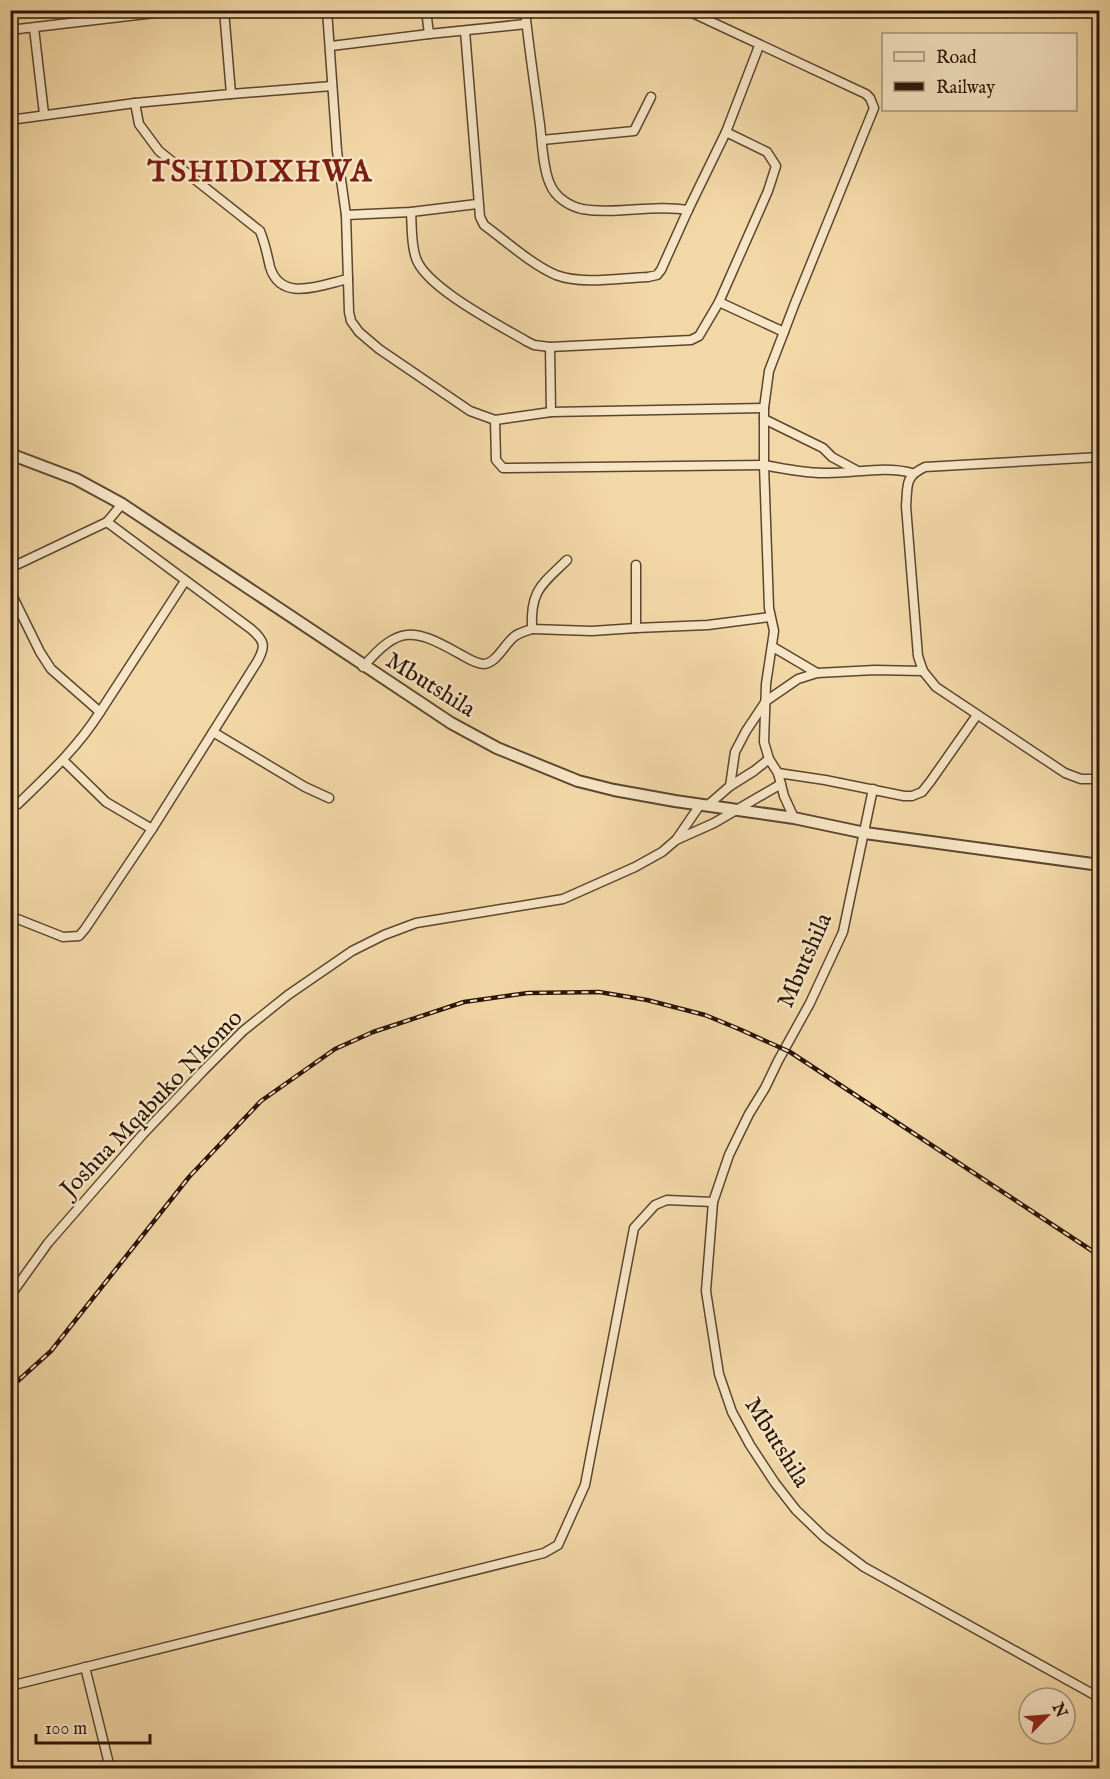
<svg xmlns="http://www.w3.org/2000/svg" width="1110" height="1779" font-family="'IM FELL English',serif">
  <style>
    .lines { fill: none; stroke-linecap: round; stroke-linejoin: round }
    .minor-casing { stroke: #5c4530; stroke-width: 11 }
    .tertiary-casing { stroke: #5c4530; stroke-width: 14 }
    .minor { stroke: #f7e6c6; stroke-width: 8 }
    .tertiary { stroke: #f7e6c6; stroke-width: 10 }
    .rail-casing { stroke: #2a1408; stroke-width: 4.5 }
    .rail { stroke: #f7e6c6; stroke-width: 2; stroke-dasharray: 7; stroke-linecap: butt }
    .labels { text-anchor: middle; stroke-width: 5; stroke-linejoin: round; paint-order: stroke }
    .street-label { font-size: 24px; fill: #2a1408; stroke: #f7e6c6 }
    .district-label { font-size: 30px; font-weight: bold; letter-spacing: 1.5px; fill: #7a1f14; stroke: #f7e6c6 }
  </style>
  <rect width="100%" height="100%" fill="#f3d8a7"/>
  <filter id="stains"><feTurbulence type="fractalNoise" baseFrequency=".00333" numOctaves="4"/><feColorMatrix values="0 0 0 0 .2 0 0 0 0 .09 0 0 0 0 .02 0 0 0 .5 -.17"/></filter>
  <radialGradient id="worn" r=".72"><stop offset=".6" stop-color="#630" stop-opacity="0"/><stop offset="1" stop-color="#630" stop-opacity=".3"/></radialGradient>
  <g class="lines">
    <g class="minor-casing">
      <g id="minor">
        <polyline points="327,10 337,151 346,215 349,312 351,321 359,332 379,349 470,411 495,420 551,412 764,408"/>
        <polyline points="426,10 429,34 526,24"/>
        <path d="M525,10C529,49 535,87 540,125C542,142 543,169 550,184C555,197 569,206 582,209C616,215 652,204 688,210"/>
        <polyline points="686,10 866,94 870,98 874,108 795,303 769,371 764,408 764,465 769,608 774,631 766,684 764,742 769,759 778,773 784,796 794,818"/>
        <polyline points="34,28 44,114"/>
        <polyline points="10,30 180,10"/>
        <path d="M465,31L480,217L484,225C506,241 532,265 556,275C583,285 619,278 648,277L657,275L661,270L688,210L726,132L759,46"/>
        <polyline points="331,46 429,34"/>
        <polyline points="231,94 332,86"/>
        <path d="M135,103L139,124L159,151L260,231C265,243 267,254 270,267C281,303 321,285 348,279"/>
        <polyline points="10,120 135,103 231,94 224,10"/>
        <polyline points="542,140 634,131 651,97"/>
        <path d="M411,212C412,227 411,245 416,258C425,287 499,325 526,341L534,345L550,347L691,340L699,336L719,302L768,191L776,166L767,152L726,132"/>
        <polyline points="346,215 411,212 477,204"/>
        <polyline points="719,302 784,332"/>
        <polyline points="550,347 551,412"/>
        <polyline points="764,419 823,448 832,457 856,470"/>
        <path d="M495,420L496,460L503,468L764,465C784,469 804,473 824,473C853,474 884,465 912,473"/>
        <path d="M1100,457L925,467C904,477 908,485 906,506L918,656L923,671L936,687L1065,773L1081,779H1100"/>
        <path d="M567,560C541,585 530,591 532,629L592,631L636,628"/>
        <polyline points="636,565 636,628 708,625 770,617"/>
        <polyline points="10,568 107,522 122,504"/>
        <path d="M10,591L40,652L51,669L100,712C78,747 48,775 18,804L10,807"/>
        <polyline points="773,647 817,673"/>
        <path d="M363,667C399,625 413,628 458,653C466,657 475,664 484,664C497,663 505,643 515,636C519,633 526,631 532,629"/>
        <polyline points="100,712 185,581"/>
        <polyline points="213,732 305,787 329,798"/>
        <polyline points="64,761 106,802 152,829"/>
        <polyline points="778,773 825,780 904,796 912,796 922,792 930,782 977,715"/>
        <polyline points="730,786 754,771 769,759"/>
        <polyline points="873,789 843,932 810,1003 778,1061 765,1088 749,1114 729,1155 713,1202 706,1291 719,1374 732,1412 750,1445 775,1483 796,1510 824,1537 864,1567 1100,1698"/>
        <polyline points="707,806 730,786 735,752 746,731 766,701 798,679 817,673 875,670 923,671"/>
        <polyline points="676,840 700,805"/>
        <path d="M10,916L63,937L79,936L85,929L152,829L257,662C266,646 265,641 251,629L107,522"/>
        <polyline points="10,1296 48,1243 143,1134 205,1069 243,1031 288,995 352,951 384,935 416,923 563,899 635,867 662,852 676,840 714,823 781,784"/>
        <polyline points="85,1667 110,1768"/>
        <polyline points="10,1686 544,1553 558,1545 585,1485 634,1228 655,1205 667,1200 713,1202"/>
      </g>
    </g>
    <g class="tertiary-casing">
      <polyline id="tertiary" points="10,454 76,479 122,504 451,723 497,748 578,781 614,790 675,801 794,818 865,833 1100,865"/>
    </g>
    <use href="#minor" class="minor"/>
    <use href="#tertiary" class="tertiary"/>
    <g class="rail-casing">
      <polyline id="rail" points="10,1388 51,1351 189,1177 261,1101 335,1049 373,1032 464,1002 528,993 599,992 647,1000 705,1015 739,1029 790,1052 1100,1256"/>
    </g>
    <use href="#rail" class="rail"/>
  </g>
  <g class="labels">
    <g class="street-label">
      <text transform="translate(431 684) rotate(32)" y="8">Mbutshila</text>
      <text transform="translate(804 960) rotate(-66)" y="8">Mbutshila</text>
      <text transform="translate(151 1103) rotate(-46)" y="8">Joshua Mqabuko Nkomo</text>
      <text transform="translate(778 1442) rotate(58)" y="8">Mbutshila</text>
    </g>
    <g class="district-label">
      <text x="260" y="181">TSHIDIXHWA</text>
    </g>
  </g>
  <rect width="1110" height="1779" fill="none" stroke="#f3d8a7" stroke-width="36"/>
  <rect x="12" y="12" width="1086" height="1755" fill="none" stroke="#2a1408" stroke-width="3"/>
  <rect x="18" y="18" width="1074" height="1743" fill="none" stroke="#2a1408" stroke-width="1.5"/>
  <rect x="882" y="33" width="195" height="78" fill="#f7e6c6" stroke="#a5927a" stroke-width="1.5"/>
  <rect x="894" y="52" width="30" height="9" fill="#f7e6c6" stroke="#a5927a" stroke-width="1.5"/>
  <text x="936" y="63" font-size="18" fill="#2a1408">Road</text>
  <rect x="894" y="82" width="30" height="9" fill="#2a1408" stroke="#a5927a" stroke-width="1.5"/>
  <text x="936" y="93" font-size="18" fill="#2a1408">Railway</text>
  <g transform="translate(1047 1716) rotate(65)"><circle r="28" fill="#f7e6c6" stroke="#a5927a" stroke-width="1.5"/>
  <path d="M0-4.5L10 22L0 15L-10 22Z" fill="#8f2418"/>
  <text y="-9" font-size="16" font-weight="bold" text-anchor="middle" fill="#2a1408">N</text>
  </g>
  <path d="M36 1734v9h114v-9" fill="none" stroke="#2a1408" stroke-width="3"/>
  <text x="45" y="1734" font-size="18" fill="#2a1408" stroke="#f7e6c6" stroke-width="4.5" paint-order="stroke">100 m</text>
  <rect width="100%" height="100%" filter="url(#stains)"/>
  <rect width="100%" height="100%" fill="url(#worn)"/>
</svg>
